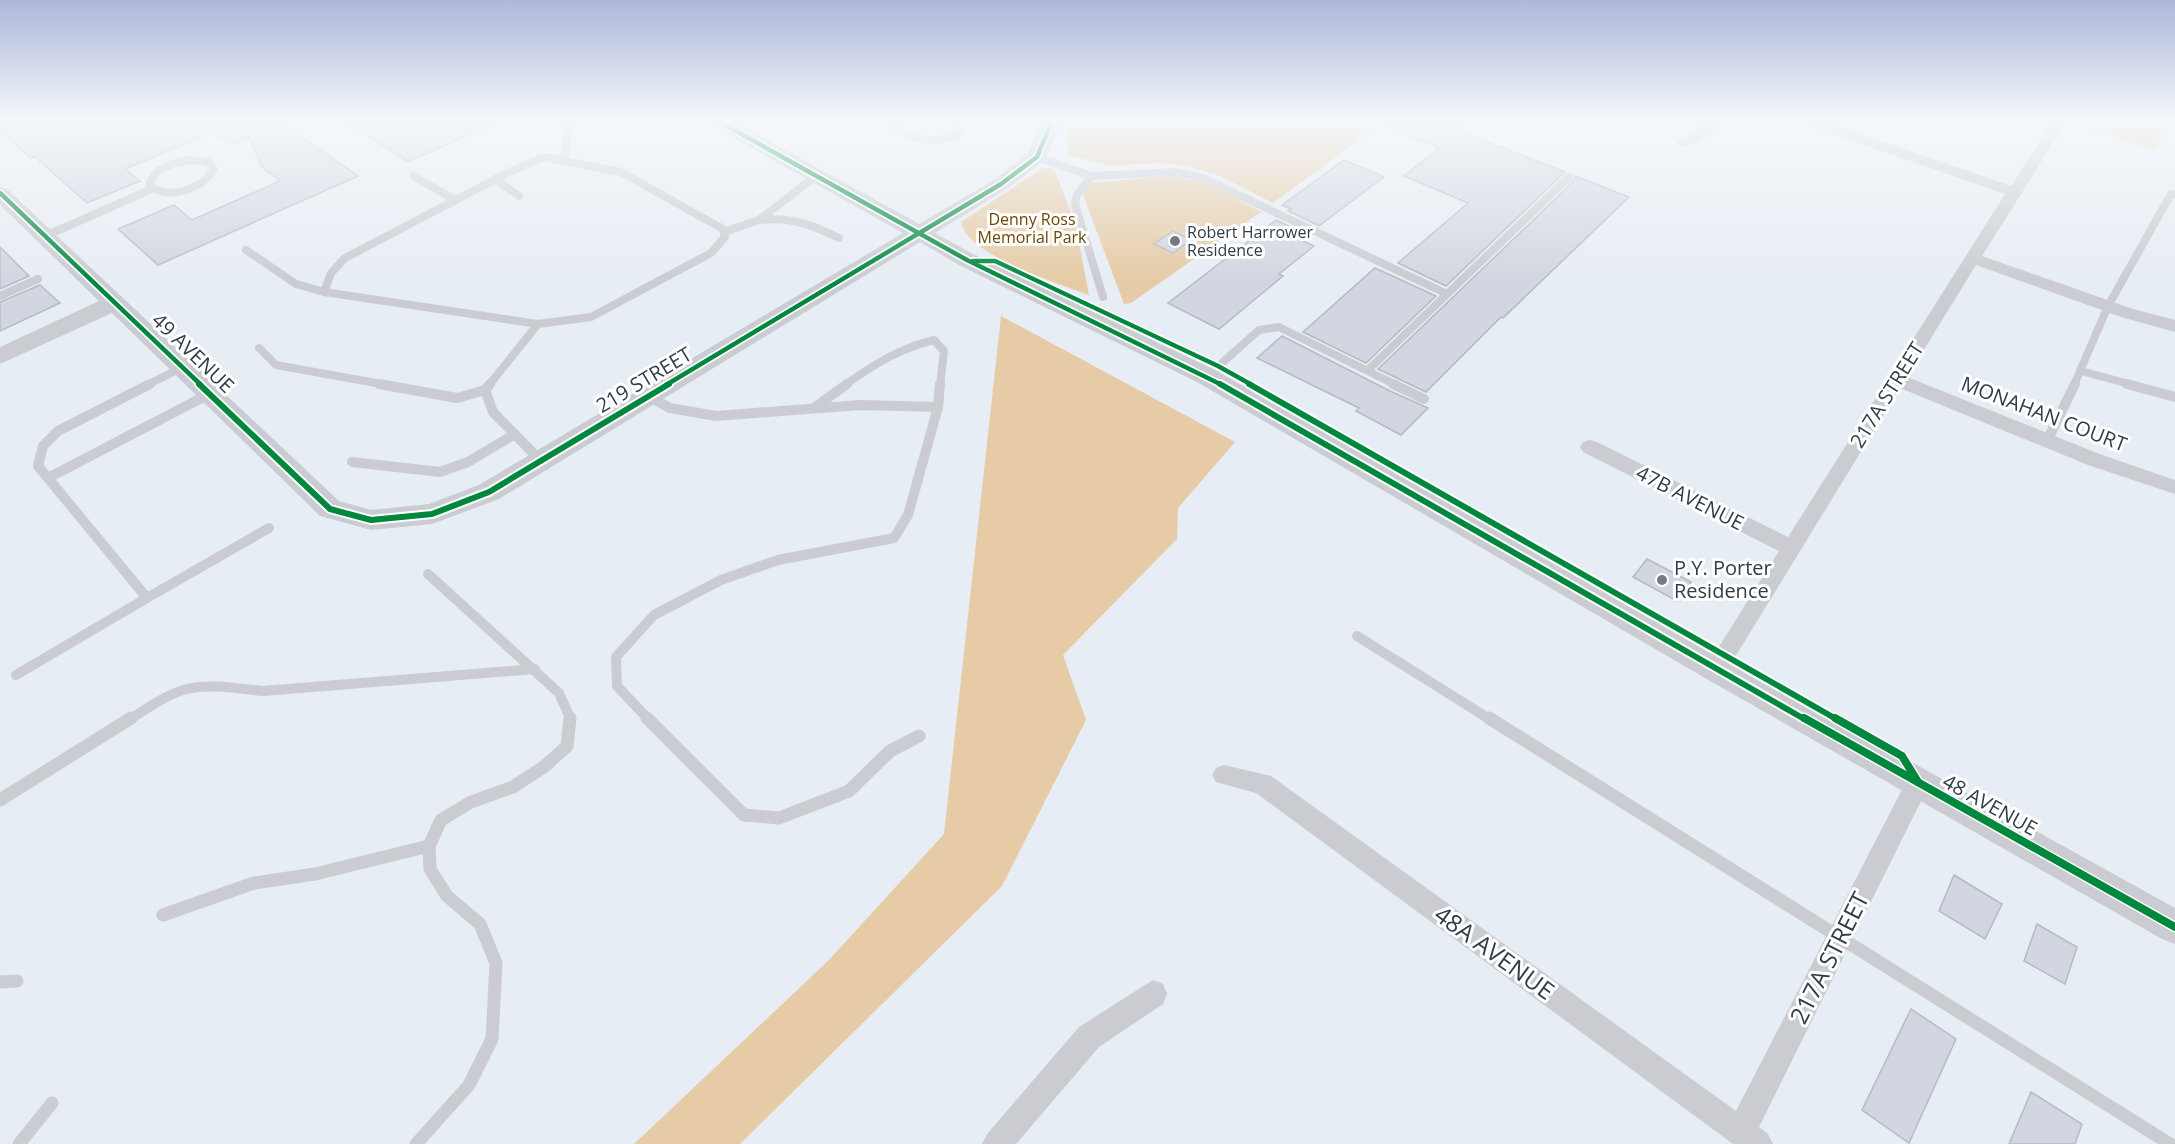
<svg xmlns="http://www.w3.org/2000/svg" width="2175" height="1144" font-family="'Open Sans',sans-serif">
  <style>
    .green { fill: #e6cba6 }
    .building { fill: #d1d6e0; stroke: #b6bac3; stroke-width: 1.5 }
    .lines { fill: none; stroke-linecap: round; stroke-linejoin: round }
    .lane-far2 { stroke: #caccd1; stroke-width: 8 }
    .lane-far1 { stroke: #caccd1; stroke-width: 10 }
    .lane { stroke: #caccd1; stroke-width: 13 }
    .street { fill: #caccd1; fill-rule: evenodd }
    .secondary { fill: #caccd1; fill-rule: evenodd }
    .cycleway-far2-casing { stroke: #fff; stroke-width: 8 }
    .cycleway-far1-casing { stroke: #fff; stroke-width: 10 }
    .cycleway-casing { stroke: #fff; stroke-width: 11 }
    .cycleway-far2 { stroke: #00873e; stroke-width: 4.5 }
    .cycleway-far1 { stroke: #00873e; stroke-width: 6 }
    .cycleway { stroke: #00873e; stroke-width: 8 }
    .poi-dot { fill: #717a85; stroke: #fff; stroke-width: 2 }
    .labels { text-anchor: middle; stroke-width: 6; stroke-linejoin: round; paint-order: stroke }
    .far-park-label { font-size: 16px; fill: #6d4705; stroke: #fff }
    .far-poi-label { font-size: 16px; fill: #323c49; stroke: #fff; text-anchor: start }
    .street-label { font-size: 20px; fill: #323c49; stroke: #fff }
    .poi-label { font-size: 20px; fill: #323c49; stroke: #fff; text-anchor: start }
    .near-street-label { font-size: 24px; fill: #323c49; stroke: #fff }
  </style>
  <rect width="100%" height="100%" fill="#e7edf4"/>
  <g class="green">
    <polygon points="1066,121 1385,121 1273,203 1220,176 1186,165 1155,163 1111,166 1068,155"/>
    <polygon points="2062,121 2171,121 2155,150"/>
    <path d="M1043,168H1051L1056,173L1076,227L1089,295C1060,284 966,255 961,222Z"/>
    <polygon points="1170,176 1207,183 1261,212 1131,303 1124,304 1079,184"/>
    <polygon points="1001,316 1235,442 1178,508 1177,539 1063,655 1086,720 1002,886 740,1144 634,1144 829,960 944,834"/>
  </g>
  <g class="building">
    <polygon points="0,121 287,121 283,124 358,176 158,265 118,229 174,205 192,220 280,181 262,167 249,137 231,145 213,132 125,169 140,181 87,203 35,157 31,158 0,132"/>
    <polygon points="345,121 500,121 408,162"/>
    <polygon points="1375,121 1465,121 1454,129 1565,172 1446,286 1398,263 1468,203 1404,176 1439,148"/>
    <polygon points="1344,160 1384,177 1319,226 1288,211 1291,209 1282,205"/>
    <polygon points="1575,176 1629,197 1503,318 1501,317 1426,392 1378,369 1573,182"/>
    <polygon points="1276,220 1308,235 1301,240 1314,246 1279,274 1283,276 1219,329 1168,303"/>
    <polygon points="1173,231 1191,240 1173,253 1154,244"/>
    <polygon points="0,247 29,276 0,289"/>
    <polygon points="1375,268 1436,296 1366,363 1303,332"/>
    <polygon points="40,285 60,303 0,331 0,302"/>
    <polygon points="1282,336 1390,391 1428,408 1401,435 1356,411 1359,408 1257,358"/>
    <polygon points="1647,559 1691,582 1677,601 1633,577"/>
    <polygon points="1954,875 2002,904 1985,939 1939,911"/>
    <polygon points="2037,924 2077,947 2065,984 2024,961"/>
    <polygon points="1911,1009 1956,1039 1909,1143 1862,1110"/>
    <polygon points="2031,1092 2082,1124 2075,1144 2009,1144"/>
  </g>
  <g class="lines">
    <g class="lane-far2">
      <path d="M886,121C910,136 930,148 958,134L956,121"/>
      <polyline points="1037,157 1092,176 1077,195 1075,204 1103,297"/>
      <path d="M190,160L208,162L214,169C202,189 168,201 149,185C154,167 173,163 190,160Z"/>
      <polyline points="564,160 568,134 566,121"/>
      <polyline points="414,176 455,200"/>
      <polyline points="1092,176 1176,172 1203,178 1447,294"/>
      <polyline points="495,179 519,196"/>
      <path d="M759,220C790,217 811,224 839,238"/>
      <polyline points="724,232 759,220 816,176"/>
      <polyline points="45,236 152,189"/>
      <polyline points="246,250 296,284 324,292 538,324 489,385"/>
      <polyline points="324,292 331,273 345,258 509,172 544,157 621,172 723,229 725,237 711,253 591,317 538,324"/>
      <polyline points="0,296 38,279"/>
      <polyline points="259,348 276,365 387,385"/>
      <polyline points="1223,362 1259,330 1279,327 1396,385"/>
      <polyline points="1368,370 1569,177"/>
      <polyline points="2081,371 2133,385"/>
      <polyline points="147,385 183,367"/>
      <path d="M845,385C873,365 900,348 934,340L944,351L940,385"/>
      <polyline points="2074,385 2108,306 2171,194 2175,194"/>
    </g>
    <g class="lane-far1">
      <polyline points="379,384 457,398 485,390"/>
      <polyline points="490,384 485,390 493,412 541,461"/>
      <polyline points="1393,384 1424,399"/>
      <polyline points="2127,384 2175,397"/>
      <polyline points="648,396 670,408 716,416 860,405 938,407 908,515 894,538 778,560 721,580 654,615 616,657 617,686 649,720"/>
      <polyline points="938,407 940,384"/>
      <polyline points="814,408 847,384"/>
      <polyline points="2047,441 2075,384"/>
      <polyline points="352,462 440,472 468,462 515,434"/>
      <polyline points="48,478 211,393"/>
      <polyline points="428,574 559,693 571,720"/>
      <polyline points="147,598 269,528"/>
      <polyline points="1357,636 1491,720"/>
      <polyline points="16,675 147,598 38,466 43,446 58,431 150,384"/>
      <path d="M129,720C146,709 167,694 187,689C211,683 239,689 263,691L535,669"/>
    </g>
    <g class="lane">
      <polyline points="647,718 744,815 779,818 849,791 890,751 919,736"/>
      <polyline points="1489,718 2170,1144"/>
      <polyline points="0,800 131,718"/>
      <polyline points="163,915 254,883 315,874 429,846"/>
      <polyline points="0,982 17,981"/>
      <polyline points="19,1144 52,1103"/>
      <polyline points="416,1144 469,1085 492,1039 496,963 480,924 447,896 430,869 429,846 441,820 471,802 513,787 545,766 567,746 570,718"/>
    </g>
    <g class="street">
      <path d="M1708,121H1724C1714,132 1694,150 1679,146L1677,143L1679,140Z"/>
      <polygon points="1802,121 1824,121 2011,186 2053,121 2067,121 1982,256 2133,309 2175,320 2175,332 2121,317 1976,265 1907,377 2102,455 2175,480 2175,494 2088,465 1900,388 1724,675 1716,678 1708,675 1705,669 1779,551 1583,452 1580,447 1583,442 1590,440 1597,442 1788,537 2005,194 1804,124"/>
      <polygon points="1224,765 1271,776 1736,1111 1909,776 1918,772 1927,776 1930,783 1759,1127 1768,1134 1773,1144 1733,1144 1256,793 1216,782 1212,775 1216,768"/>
      <polygon points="1153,980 1163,984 1167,994 1163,1004 1099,1047 1016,1144 982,1144 987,1134 1079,1027"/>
    </g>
    <polygon class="secondary" points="708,121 733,121 919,224 994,180 1028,154 1042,121 1062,121 1044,161 1008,188 935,233 975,255 1215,370 1727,660 2175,908 2175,944 2162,939 1705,678 1197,382 959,265 920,242 499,499 432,524 371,530 320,516 112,313 0,364 0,347 99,301 0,205 0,187 7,189 339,501 371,510 429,504 479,485 903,233 711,125"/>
    <g class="cycleway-far2-casing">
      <g id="cycleway-far2">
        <polyline points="718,121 967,260 1222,385"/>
        <polyline points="0,193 201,385"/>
        <polyline points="973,261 995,261 1218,366 1252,385"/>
        <polyline points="666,385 1001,184 1037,157 1052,121"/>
      </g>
    </g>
    <g class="cycleway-far1-casing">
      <g id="cycleway-far1">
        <polyline points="199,384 330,509 371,520 432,514 489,492 669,384"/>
        <polyline points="1220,384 1806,720"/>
        <polyline points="1249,384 1838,720"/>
      </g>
    </g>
    <g class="cycleway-casing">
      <g id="cycleway">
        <polyline points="1804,718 2175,927"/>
        <polyline points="1835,718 1902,756 1918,782"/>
      </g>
    </g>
    <use href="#cycleway-far2" class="cycleway-far2"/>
    <use href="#cycleway-far1" class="cycleway-far1"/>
    <use href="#cycleway" class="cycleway"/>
  </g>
  <linearGradient id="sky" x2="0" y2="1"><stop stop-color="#adb8da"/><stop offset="0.43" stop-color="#f4f7fa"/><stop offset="1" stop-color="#f4f7fa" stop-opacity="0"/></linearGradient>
  <rect width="2175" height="281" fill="url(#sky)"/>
  <g class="poi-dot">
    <circle cx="1175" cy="241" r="6"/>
    <circle cx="1662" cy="580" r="6"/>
  </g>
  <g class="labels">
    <g class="far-park-label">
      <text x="1032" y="225">Denny Ross<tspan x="1032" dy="18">Memorial Park</tspan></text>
    </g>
    <g class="far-poi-label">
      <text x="1187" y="238">Robert Harrower<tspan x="1187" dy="18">Residence</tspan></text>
    </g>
    <g class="street-label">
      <text transform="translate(193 353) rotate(44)" y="7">49 AVENUE</text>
      <text transform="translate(644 380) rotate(-31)" y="7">219 STREET</text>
      <text transform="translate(1887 395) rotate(-58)" y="7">217A STREET</text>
      <text transform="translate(2044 414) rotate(21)" y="7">MONAHAN COURT</text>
      <text transform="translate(1690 498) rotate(27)" y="7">47B AVENUE</text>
      <text transform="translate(1990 805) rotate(29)" y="7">48 AVENUE</text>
    </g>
    <g class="poi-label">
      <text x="1674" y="575">P.Y. Porter<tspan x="1674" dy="23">Residence</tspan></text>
    </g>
    <g class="near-street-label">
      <text transform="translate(1494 953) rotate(36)" y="8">48A AVENUE</text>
      <text transform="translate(1830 958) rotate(-63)" y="8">217A STREET</text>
    </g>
  </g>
</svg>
